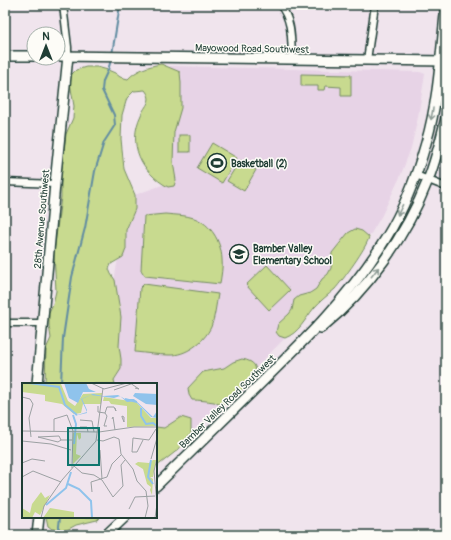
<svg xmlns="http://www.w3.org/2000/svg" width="451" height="540" font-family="Pangolin,sans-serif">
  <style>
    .built { fill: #e7d3e6 }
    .green { fill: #c8da8f; stroke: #748c62 }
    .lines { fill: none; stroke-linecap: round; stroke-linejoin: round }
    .stream { stroke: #628da2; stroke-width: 2 }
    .street-casing { stroke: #1f3d34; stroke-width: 9 }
    .secondary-casing { stroke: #1f3d34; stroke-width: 12 }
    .street { stroke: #fdfcf7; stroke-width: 6 }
    .secondary { stroke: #fdfcf7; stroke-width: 9 }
    .oneway { stroke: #8e9c96 }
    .labels { text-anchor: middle; stroke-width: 3; stroke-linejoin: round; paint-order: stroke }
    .street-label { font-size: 10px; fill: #1f3d34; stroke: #fdfcf7 }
    .poi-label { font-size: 10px; font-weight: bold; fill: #1f3d34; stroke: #fdfcf7; text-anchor: start }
    .inset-river { fill: none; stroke: #8fc3ec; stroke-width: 2 }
    .inset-road { fill: none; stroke: #9ca1a3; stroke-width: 1 }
    .view { fill: #0f766e; fill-opacity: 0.15; stroke: #0f766e; stroke-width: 2 }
    .inset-edge { fill: none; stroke: #1f3d34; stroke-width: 2 }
  </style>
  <rect width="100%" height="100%" fill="#f0e4ed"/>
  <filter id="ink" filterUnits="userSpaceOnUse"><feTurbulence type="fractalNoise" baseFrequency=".025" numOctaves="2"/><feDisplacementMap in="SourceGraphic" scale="8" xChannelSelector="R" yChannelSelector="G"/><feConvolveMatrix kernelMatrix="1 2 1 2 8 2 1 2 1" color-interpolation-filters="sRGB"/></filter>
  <g filter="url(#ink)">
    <polygon class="built" points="170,66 420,72 425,74 418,117 411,148 400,177 382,215 363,247 285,338 191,433 191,425 175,422 164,428 156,427 156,384 115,384 114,381 118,375 104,337 129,197 168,183"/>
    <g class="green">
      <path d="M161,64L180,72L181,83V108L174,132L173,162L176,180L174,186L168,187C141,172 127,144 141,115C145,105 154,101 145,90L134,91L127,98L122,115L121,139L124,169L135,195V209L126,230V249L123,257L111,264L109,269L111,274L115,280L121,317L119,346L121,359V369L114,380L115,384H45L46,349L51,338L49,326V312L53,304L56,291L54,253L61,197V176L66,134L73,118L74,106L70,83L71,75L76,70L86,67H97L108,70L115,73L120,77L128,79C136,70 149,66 161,64Z"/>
      <polygon points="301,74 351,75 351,96 341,96 341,87 325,86 324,90 318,90 318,86 301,86"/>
      <rect x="179" y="135" width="11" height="17"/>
      <polygon points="212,143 237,158 222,183 197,168"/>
      <polygon points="240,160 256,170 244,191 227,181"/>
      <path d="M165,214C175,215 185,215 194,218C211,224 221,241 222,259C223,267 221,276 220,284L145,276L141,270L144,216Z"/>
      <path d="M355,229L362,231L369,237C367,247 342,281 335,289C328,295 320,301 314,308C305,319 299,333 285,338L279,336L276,332L278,324L289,314L292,310L294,300L299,296L310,293L316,289L322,279L328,274L331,268L332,253L348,233Z"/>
      <polygon points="267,265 290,290 269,310 246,285"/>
      <path d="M144,284L218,294C216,305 215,317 211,327C204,342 186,356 169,355C158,355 146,353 135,352L140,288Z"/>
      <path d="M242,359C269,364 249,384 238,394C234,397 228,403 223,404C219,405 217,403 214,402C207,401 199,400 192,400L189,395L188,388L203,372L224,368L233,362Z"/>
      <polygon points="181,417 191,420 191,433 179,449 156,467 156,427 164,428"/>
      <polygon points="46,517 100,517 97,520 76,525 65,531 52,529 48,526"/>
    </g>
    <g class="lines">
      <g class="stream">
        <polyline points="112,54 120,5"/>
        <polyline points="61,384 63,338 72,277 85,228 95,171 104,142 115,125 114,115 102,90 103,81 108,70 111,60"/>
        <polyline points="58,535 60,517"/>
      </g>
      <g class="street-casing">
        <g id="street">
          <polyline points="63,5 68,47 68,56"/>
          <path d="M280,5C293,21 291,40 292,60"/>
          <polyline points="367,60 375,5"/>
          <polyline points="416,175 446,187"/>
          <polyline points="5,182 55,184"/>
          <polyline points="5,323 43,323"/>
        </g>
      </g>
      <g class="secondary-casing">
        <g id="secondary">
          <polyline points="5,56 34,56"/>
          <polyline points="58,56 446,61"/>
          <path d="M321,328C368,290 406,236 428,180C436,160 441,139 446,118"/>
          <polyline points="37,384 55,184 68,56"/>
          <path d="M156,486C190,453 224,419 258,386C305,340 352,294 386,238C404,209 417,175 426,143C439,99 441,51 446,5"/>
          <polyline points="37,535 39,517"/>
          <polyline points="106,535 125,517"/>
        </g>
      </g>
      <use href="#street" class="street"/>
      <use href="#secondary" class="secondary"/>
    </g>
    <defs><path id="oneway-shaft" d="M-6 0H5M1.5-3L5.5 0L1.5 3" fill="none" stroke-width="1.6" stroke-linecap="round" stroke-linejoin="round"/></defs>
    <g class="oneway">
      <use href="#oneway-shaft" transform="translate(432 114) rotate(100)"/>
      <use href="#oneway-shaft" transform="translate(400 210) rotate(116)"/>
      <use href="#oneway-shaft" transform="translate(375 272) rotate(-52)"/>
    </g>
  </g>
  <defs>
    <g id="stadium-ring" transform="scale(1)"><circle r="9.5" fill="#fdfcf7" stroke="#1f3d34" stroke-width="1.5"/><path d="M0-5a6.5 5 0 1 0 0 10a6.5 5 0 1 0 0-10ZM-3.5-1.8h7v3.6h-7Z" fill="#1f3d34"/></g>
    <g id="school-ring" transform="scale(1)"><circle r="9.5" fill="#fdfcf7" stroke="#1f3d34" stroke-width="1.5"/><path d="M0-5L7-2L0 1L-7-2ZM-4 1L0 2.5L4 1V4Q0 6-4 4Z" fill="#1f3d34"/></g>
  </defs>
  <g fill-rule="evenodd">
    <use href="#stadium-ring" x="217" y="163"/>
    <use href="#school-ring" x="239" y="254"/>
  </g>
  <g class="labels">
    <g class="street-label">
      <text transform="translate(252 48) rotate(1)" y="4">Mayowood Road Southwest</text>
      <text transform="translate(41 219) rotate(-85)" y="4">28th Avenue Southwest</text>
      <text transform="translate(227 401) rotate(-44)" y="4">Bamber Valley Road Southwest</text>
    </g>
    <g class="poi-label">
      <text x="231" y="167">Basketball (2)</text>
      <text x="253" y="252">Bamber Valley<tspan x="253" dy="12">Elementary School</tspan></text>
    </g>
  </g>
  <g transform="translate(22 383)">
    <rect width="135" height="135" fill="#f0e4ed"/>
    <path d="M0,0L39,1L46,18L53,23L61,11L80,10L79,21H61L59,30L52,31L40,21L23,18V12L0,9ZM82,14L114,19L129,35H135V43L105,44V23L89,21L87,18H81ZM51,50H59V55L57,57L55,51L54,71L59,73L51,81ZM131,77H134L131,94H128L131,96L130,112L128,107L129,104L125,101L121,86L113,81L116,79L127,80ZM19,109L23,115L28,112L18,132L13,129L10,135H0V125L8,130L10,121ZM28,125L52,129V135H21Z" fill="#c8da8f"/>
    <path d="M42,0H64L67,6L74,9H61L56,20L47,15ZM113,10L135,11V22L124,21L111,13ZM71,11L81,13L96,12L103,16H112L131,34L135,28V35L129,34L113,18L105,19L98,13L92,15L69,12L60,16L65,27V30L52,33L65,29L59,16Z" fill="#8fc3ec"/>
    <path class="inset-river" d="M7,0L37,4L43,22L55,32M103,16L115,19M119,25V33L124,41L131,40L135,43M51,32L54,41L52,61M129,77L126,94L131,101M46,101L57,106L69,118L70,135M24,122L44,105L49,89"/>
    <path class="inset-road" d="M69,0L82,6L105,0M108,0L117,6L113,5M92,7L109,1M0,14L8,16L11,21L7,35L9,54M76,23V29L83,30M83,30L85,24H92L94,28L93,25M83,30L85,33L82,43H85M100,33L102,34V39L100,34ZM90,36L91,34L93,47M58,37L70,38L72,49M58,44H65L66,49M0,48L77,49L112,44H135M32,48V36L45,32L51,48L50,85M39,57L37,53L16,54L36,59L39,57H50M75,57L81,58L92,54L97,56L99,71L111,86L115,98L124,108L126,123L123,135M0,58L29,61L49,67M78,67L80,96M115,69H110L111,55L127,57L134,46M115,69L121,57M129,76L135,55M0,80L10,76L23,78M52,83L60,90L72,92L80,97L91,114L101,103L99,82L103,77M0,94L11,88L39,99M70,109L69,99L85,94L90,81L99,72M107,126L113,114L133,113M19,135L22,123L40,97L74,58L81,5M133,135L135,121L132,88L135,75"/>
    <path class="view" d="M46,45H77V82H46Z"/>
    <rect width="135" height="135" class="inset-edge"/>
  </g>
  <rect width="451" height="540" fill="none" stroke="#fdfcf7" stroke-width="20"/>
  <rect x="10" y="10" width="431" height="520" fill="none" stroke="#1f3d34" stroke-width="1.5" filter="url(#ink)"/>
  <g transform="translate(46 46)"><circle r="19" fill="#fdfcf7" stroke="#a4b0a9"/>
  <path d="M0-3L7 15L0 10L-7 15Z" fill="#1f3d34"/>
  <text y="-6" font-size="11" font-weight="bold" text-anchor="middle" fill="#1f3d34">N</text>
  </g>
</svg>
